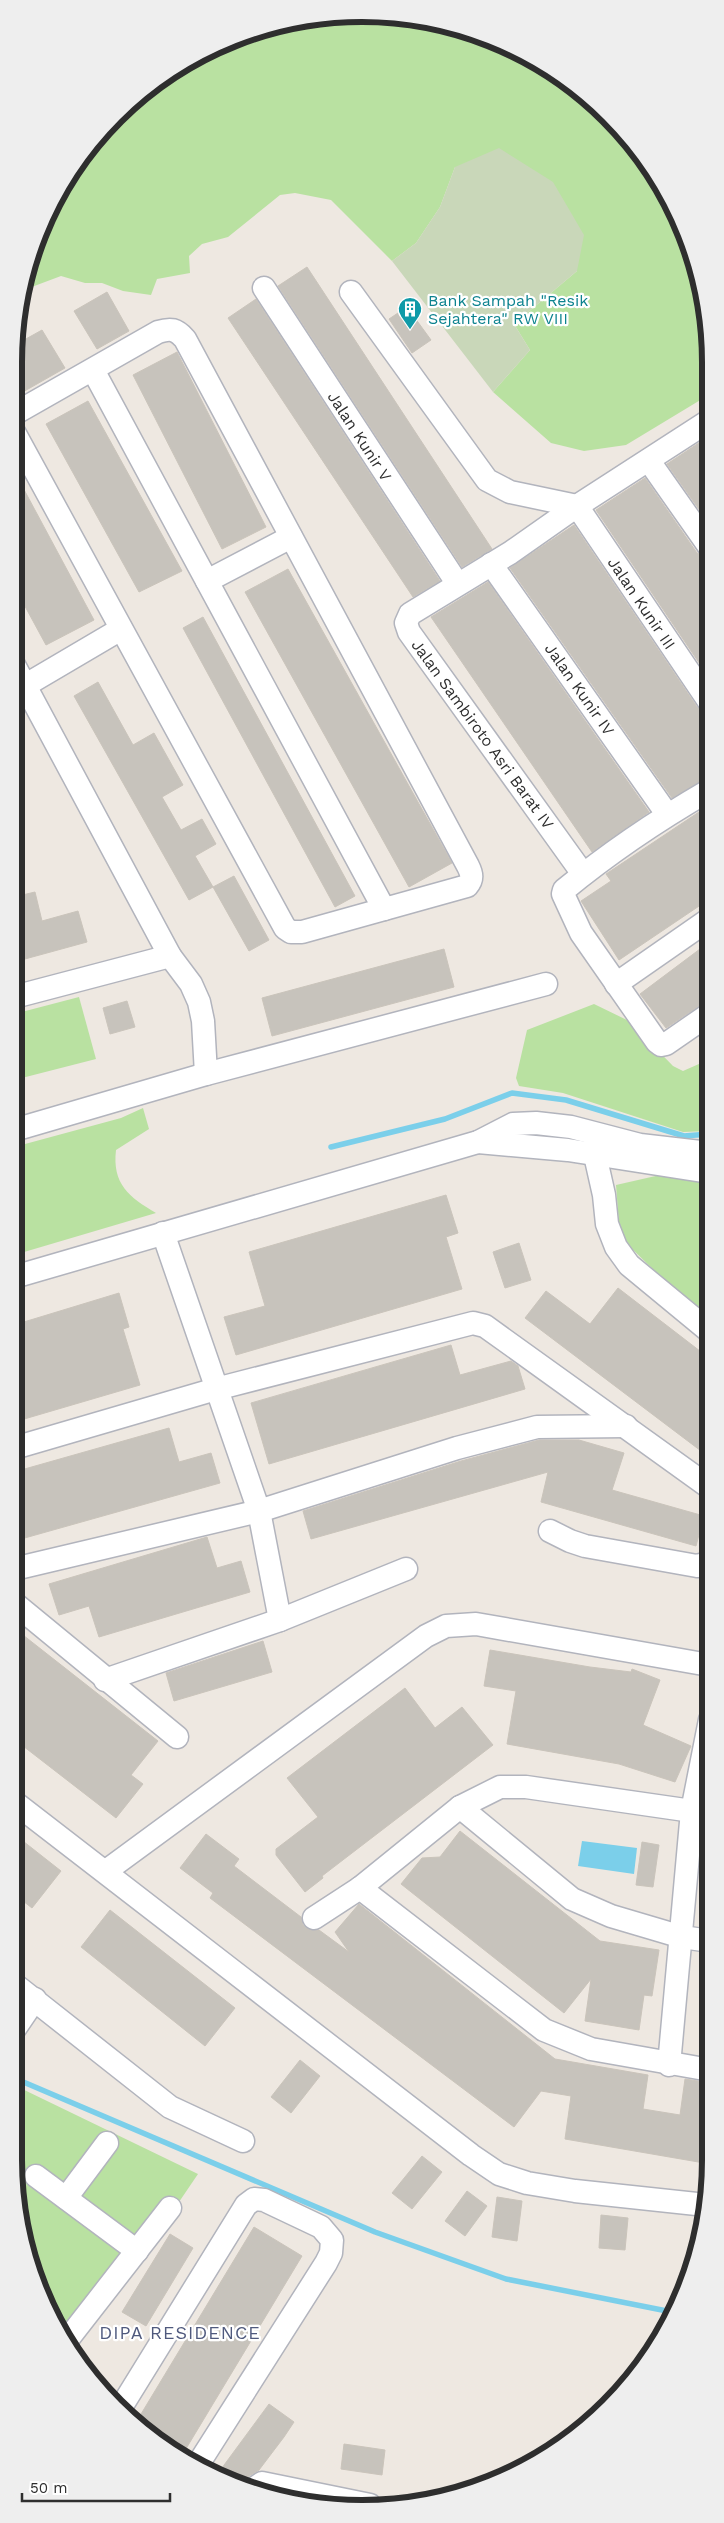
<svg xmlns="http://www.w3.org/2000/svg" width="724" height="2523" font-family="'Work Sans',sans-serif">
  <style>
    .green { fill: #b9e1a1 }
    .cemetery { fill: #c9d7b9 }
    .water { fill: #7bcfea }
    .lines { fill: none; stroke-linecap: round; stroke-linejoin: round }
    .stream { stroke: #7bcfea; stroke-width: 5.5 }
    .building { fill: #c7c3bc; stroke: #cac4bb }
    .street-casing { stroke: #b2b4bd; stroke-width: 25 }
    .street { stroke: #fff; stroke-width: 22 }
    .labels { text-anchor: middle; stroke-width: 4.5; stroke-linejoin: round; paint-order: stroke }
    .culture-label { font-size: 16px; fill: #0d838f; stroke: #fff; text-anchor: start }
    .street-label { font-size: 16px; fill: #2e2e2e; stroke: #fff }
    .neighbourhood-label { font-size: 18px; letter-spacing: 1px; fill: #4f597d; stroke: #fff }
    .rim { fill: none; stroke: #2e2e2e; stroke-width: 6 }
  </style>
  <rect width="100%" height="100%" fill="#eee8e1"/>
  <g class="green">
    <path d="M362,14L430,20L536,60L624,132L684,228L707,317V396L626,445L584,451L551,443L493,392L530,350L514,324L577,271L455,167L440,207L416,243L392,261L331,200L295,193L280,195L228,237L202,244L189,256L190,273L157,279L151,295L123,291L102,283H85L61,276L21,291C28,271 32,249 40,229C83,124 183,43 294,21C316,16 339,16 362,14Z"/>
    <polygon points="79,997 96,1059 14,1080 14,1014"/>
    <polygon points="594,1004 629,1021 673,1066 683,1071 708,1060 709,1131 683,1132 563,1093 519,1086 516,1078 527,1030"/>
    <path d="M143,1108L149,1129L116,1150C112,1184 129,1197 156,1213L14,1255V1147L121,1118Z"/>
    <polygon points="660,1175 709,1184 709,1317 670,1286 620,1237 616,1185"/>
    <path d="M14,2085L198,2174L145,2252L74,2349C63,2331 48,2313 40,2293C12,2228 14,2155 14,2085Z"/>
  </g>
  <polygon class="cemetery" points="499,148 553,182 584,235 577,271 514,324 530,350 493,392 392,261 416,243 440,207 455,167"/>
  <polygon class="water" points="582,1841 637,1848 634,1874 578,1866"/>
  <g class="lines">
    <g class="stream">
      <polyline points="331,1147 445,1119 512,1093 566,1100 684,1136 709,1134"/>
      <polyline points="14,2078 375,2232 506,2279 672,2312"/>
    </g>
  </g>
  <g class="building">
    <polygon points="307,267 492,549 462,567 278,286"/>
    <polygon points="107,292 129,331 97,349 74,311"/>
    <polygon points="256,299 440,581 413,597 228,318"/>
    <polygon points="407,307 431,340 412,353 389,319"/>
    <polygon points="42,330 65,368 14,397 15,345"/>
    <polygon points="177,352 266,527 222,549 133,375"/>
    <polygon points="88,401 182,571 139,592 46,424"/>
    <polygon points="708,437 708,522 667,464"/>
    <polygon points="14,471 94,620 46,645 14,586"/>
    <polygon points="645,478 697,553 708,558 708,676 596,510"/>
    <polygon points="574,525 697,707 708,713 708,778 672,798 510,568"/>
    <polygon points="288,569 452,863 409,887 245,592"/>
    <polygon points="488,582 649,812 592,852 431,617"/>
    <polygon points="203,617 355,896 335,907 183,628"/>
    <polygon points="98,682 133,745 154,733 183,785 162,797 181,830 202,819 216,844 195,856 213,887 234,876 269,940 249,951 213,887 189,900 74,696"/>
    <polygon points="708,806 708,900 619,960 581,901 611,881 606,874"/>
    <polygon points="35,892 42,921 78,911 87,942 14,962 14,929 19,928 14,908 14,897"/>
    <polygon points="708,943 708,1000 666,1028 640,994"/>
    <polygon points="444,949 454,987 272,1036 262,998"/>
    <polygon points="127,1001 135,1027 110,1034 103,1008"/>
    <polygon points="446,1195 458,1233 446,1237 462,1289 236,1355 224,1317 265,1306 249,1252"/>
    <polygon points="519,1243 531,1280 505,1288 493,1252"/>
    <polygon points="618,1288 709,1358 709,1457 525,1318 546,1291 590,1324"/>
    <polygon points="119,1293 129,1327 123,1329 140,1385 14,1422 14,1325"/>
    <polygon points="451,1345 460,1375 511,1361 518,1366 525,1389 269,1464 251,1403"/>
    <polygon points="169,1428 179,1462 211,1453 220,1483 14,1541 14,1472"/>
    <polygon points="539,1440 579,1440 624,1453 612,1490 704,1516 696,1546 541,1502 548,1472 311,1539 303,1511 461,1461"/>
    <polygon points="207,1537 217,1568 241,1561 250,1592 99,1637 89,1606 59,1615 49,1584"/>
    <polygon points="14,1628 158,1741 131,1775 143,1784 116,1818 14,1739"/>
    <polygon points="263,1641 272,1672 174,1701 166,1673"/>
    <polygon points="490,1650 590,1667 631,1672 632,1669 660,1680 643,1725 691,1746 675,1782 619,1764 507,1744 516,1691 484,1686"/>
    <polygon points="405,1688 435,1728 462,1707 493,1745 322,1876 323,1878 305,1892 276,1855 276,1849 318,1817 287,1778"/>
    <polygon points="460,1831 600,1941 659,1950 652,1996 644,1995 639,2030 585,2021 591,1979 564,2013 401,1884 422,1858 440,1857"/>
    <polygon points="14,1834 61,1871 32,1908 14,1894"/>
    <polygon points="206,1834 239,1859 234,1866 301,1917 303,1925 308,1929 319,1930 349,1952 335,1932 359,1904 555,2059 648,2075 643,2109 680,2115 685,2079 710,2083 710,2164 565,2139 571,2096 541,2091 514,2127 210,1898 213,1893 180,1868"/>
    <polygon points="642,1842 659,1845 653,1887 636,1885"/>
    <polygon points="110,1910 235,2008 205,2046 81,1947"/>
    <polygon points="300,2060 320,2076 291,2113 271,2097"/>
    <polygon points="422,2156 442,2172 412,2209 392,2193"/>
    <polygon points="467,2191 487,2206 465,2236 445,2221"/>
    <polygon points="497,2197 522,2201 517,2241 492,2237"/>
    <polygon points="601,2215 628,2218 625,2250 599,2248"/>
    <polygon points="254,2227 302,2256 181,2457 150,2437 135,2424"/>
    <polygon points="170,2234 193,2248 146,2326 122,2312"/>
    <polygon points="269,2404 294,2422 284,2437 259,2470 244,2479 240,2485 216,2476"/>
    <polygon points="344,2444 385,2450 382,2475 341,2469"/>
  </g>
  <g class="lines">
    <g class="street-casing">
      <g id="street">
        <polyline points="264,288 457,583"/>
        <polyline points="351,292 487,480 510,492 577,506 708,700"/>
        <polyline points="93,370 384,909"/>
        <path d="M14,414L158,332C171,328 176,329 185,339L468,866C472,874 473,879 467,886L302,932H291L285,928L14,432"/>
        <polyline points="649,461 708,545"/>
        <polyline points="491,564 667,814"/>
        <polyline points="207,581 291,537"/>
        <polyline points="14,665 170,956 191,984 199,1002 203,1021 206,1074"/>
        <polyline points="14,692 121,629"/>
        <path d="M708,791C658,820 609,853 564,890L563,894L581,933L657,1042L661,1045L666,1044L708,1015"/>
        <polyline points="583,874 409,632 406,623 410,614 510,553 577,506 707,422"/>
        <polyline points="616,984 708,920"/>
        <polyline points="14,997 170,956"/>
        <polyline points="14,1130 206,1074 546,984"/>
        <polyline points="478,1142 568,1150 709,1172"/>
        <polyline points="595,1155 604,1195 607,1224 616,1247 629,1265 709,1331"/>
        <polyline points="163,1233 259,1511 280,1620"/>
        <polyline points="14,1277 478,1142 513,1124 536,1123 571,1127 640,1145 709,1153"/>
        <polyline points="14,1448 216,1389 473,1323 485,1326 709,1487"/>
        <polyline points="550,1531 570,1541 585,1546 697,1566 709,1563"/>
        <polyline points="14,1569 259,1511 457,1448 537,1427 626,1426"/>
        <polyline points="14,1603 177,1737"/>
        <polyline points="105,1680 280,1620 406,1569"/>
        <polyline points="14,1802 471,2155 499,2174 527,2183 575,2191 706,2205"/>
        <polyline points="460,1807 572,1899 611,1916 682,1937 710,1941"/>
        <polyline points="106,1871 426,1636 446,1626 476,1624 709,1665"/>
        <polyline points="360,1888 544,2030 591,2049 710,2070"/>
        <polyline points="314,1918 360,1888 460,1807 500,1787 526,1787 692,1811 710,1811"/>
        <polyline points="14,1984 170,2107 243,2141"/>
        <polyline points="14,2030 35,1999"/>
        <polyline points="669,2065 692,1811 710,1720"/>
        <polyline points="36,2176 137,2251"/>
        <polyline points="66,2198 107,2143"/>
        <polyline points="68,2339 170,2208"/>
        <polyline points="120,2409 246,2205 254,2199 264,2200 321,2227 332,2240 331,2253 326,2263 197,2466"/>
        <polyline points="252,2490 262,2483 370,2505"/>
      </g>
    </g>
    <use href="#street" class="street"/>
  </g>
  <defs>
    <g id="building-pin" transform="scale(1.25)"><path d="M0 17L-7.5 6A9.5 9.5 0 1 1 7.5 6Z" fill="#0f9aa8" stroke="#fff"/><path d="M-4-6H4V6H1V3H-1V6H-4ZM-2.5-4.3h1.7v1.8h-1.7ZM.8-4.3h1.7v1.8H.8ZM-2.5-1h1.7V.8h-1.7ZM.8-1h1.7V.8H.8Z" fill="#fff"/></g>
  </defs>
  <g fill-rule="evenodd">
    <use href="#building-pin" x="410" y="309"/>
  </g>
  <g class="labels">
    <g class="culture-label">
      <text x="428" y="306">Bank Sampah "Resik<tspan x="428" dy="18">Sejahtera" RW VIII</tspan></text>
    </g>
    <g class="street-label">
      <text transform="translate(360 436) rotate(57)" y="6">Jalan Kunir V</text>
      <text transform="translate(642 603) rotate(56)" y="6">Jalan Kunir III</text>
      <text transform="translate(580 689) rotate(55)" y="6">Jalan Kunir IV</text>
      <text transform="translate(483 734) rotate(54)" y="6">Jalan Sambiroto Asri Barat IV</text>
    </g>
    <g class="neighbourhood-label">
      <text x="180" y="2339">DIPA RESIDENCE</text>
    </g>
  </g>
  <path d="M0 0H724V2523H0ZM362 22H362A340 340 0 0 1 702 362V2160A340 340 0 0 1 362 2500H362A340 340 0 0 1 22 2160V362A340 340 0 0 1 362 22Z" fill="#eee" fill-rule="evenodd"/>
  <path class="rim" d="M362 22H362A340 340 0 0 1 702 362V2160A340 340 0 0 1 362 2500H362A340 340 0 0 1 22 2160V362A340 340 0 0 1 362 22Z"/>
  <path d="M22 2493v8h148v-8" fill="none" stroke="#2e2e2e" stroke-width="2.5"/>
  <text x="30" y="2493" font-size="15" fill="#2e2e2e" stroke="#ffffff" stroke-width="4" paint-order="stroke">50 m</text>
</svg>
